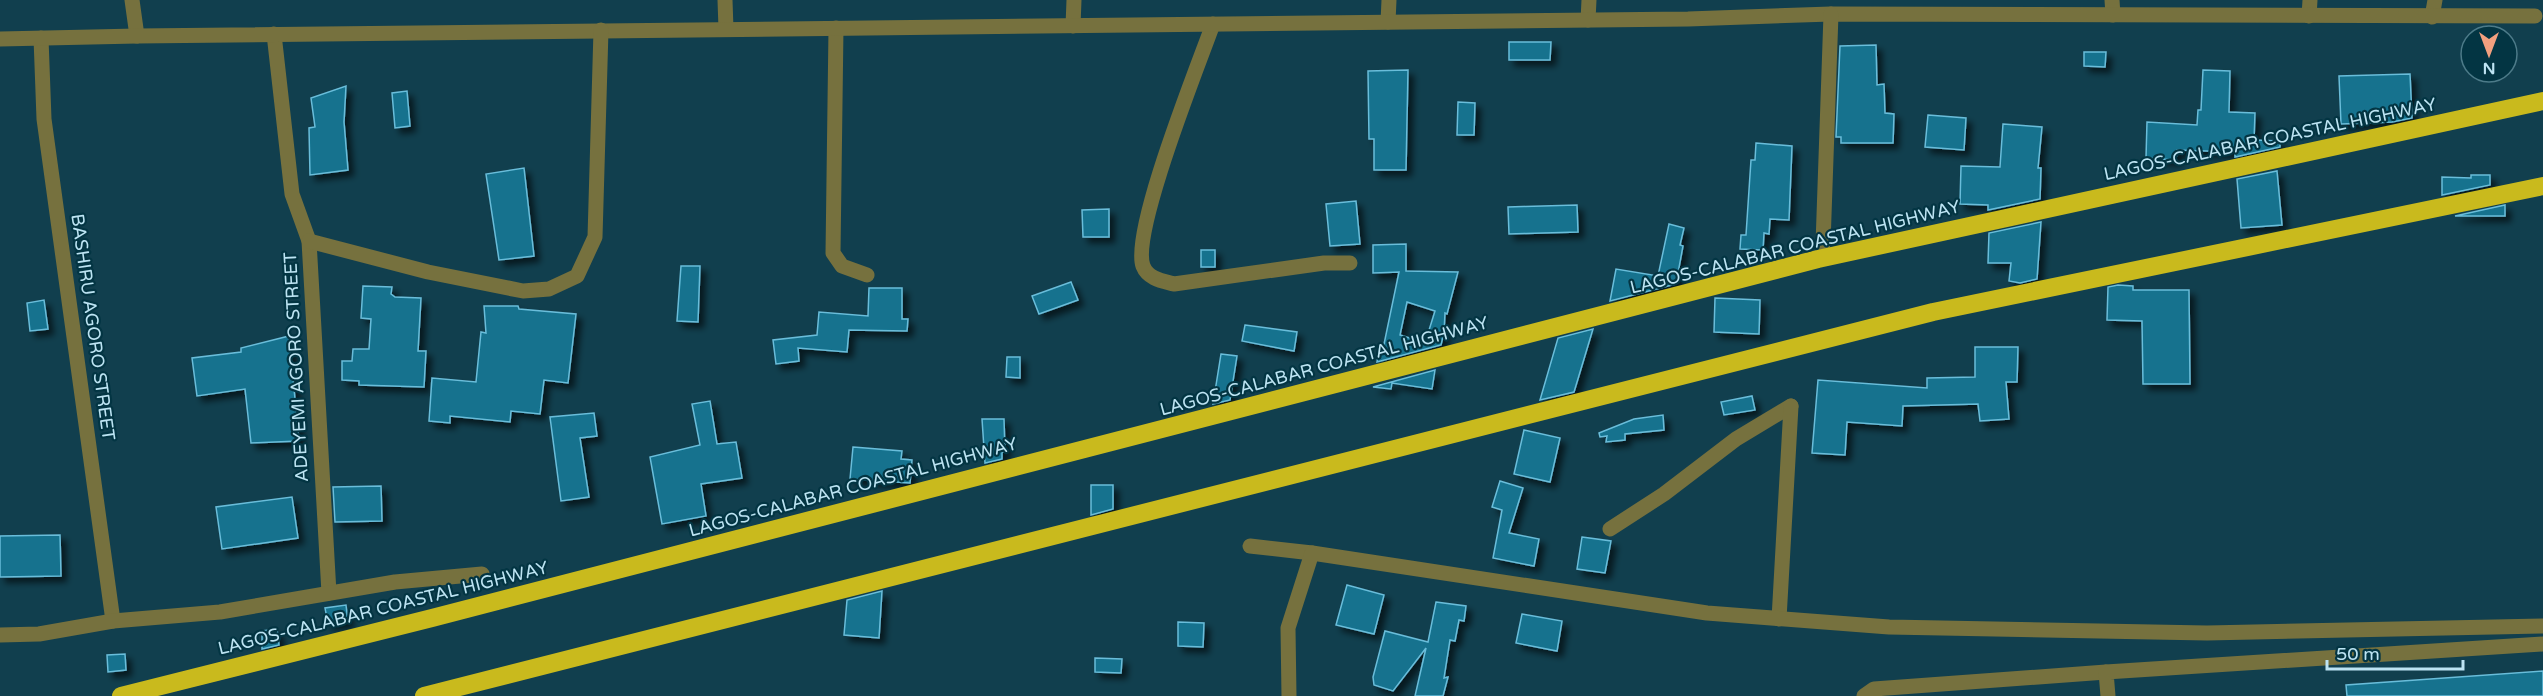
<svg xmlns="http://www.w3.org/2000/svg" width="2543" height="696" font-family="'Varela Round',sans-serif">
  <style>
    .building { fill: #12728e; stroke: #6abdda; stroke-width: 1.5; fill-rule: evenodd; filter: url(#shadow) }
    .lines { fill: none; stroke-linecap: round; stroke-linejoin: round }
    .minor { stroke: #76713e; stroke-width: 15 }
    .highway { stroke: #c9ba1d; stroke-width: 18 }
    .labels { text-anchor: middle; stroke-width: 4.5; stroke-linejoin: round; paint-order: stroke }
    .street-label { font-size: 18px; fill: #bde4f3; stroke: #033543 }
  </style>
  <defs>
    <filter id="shadow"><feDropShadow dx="5.5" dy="5.5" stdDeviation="3" flood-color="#0009"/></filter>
  </defs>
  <rect width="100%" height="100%" fill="#113f4e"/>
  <g class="building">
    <polygon points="1509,42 1551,42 1550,60 1509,60"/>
    <polygon points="1876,45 1877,85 1884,84 1885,113 1894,114 1893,143 1841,143 1841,137 1836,137 1840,46"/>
    <polygon points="2084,52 2106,52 2105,67 2084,66"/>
    <polygon points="1408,70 1406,170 1374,170 1374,139 1369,139 1368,71"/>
    <polygon points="2203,70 2230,71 2229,112 2255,113 2254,140 2280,141 2280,147 2235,157 2235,152 2177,150 2176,160 2146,158 2147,122 2197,125 2198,110 2201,110"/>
    <polygon points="2410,74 2412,118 2392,122 2341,124 2339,76"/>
    <polygon points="346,86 344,122 348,170 310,175 309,128 315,127 311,98"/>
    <polygon points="407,91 410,126 395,128 392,93"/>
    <polygon points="1458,102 1475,103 1474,135 1457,135"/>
    <polygon points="1928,115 1966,118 1964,150 1925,147"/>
    <polygon points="2003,124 2042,127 2038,168 2041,168 2040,199 1988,210 1988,205 1960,204 1961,166 2000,167"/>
    <polygon points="1756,143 1792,146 1789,220 1770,219 1769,234 1764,233 1763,250 1740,249 1741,235 1746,235 1751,160 1755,160"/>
    <polygon points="524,168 534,256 499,260 486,174"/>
    <polygon points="2277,171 2282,225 2241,228 2237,179"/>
    <polygon points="2471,175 2490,175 2490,185 2442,195 2442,177 2471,178"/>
    <polygon points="1356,201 1360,244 1330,246 1326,204"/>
    <polygon points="1577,205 1578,232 1509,234 1508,207"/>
    <polygon points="2505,205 2505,216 2455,216"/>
    <polygon points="1109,209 1109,237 1083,237 1082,210"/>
    <polygon points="2041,222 2037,279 2020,283 2009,281 2011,263 1988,263 1989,233"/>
    <polygon points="1669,224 1684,228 1680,245 1683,246 1676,284 1610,301 1616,269 1658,276"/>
    <path d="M1406,244V271L1458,272L1447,314L1445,313L1444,333L1441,345L1377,362L1379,348L1383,349L1399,272L1373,273V245ZM1407,302L1435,311L1425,343L1400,335Z"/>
    <rect x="1201" y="250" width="14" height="17"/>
    <polygon points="681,266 700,266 698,322 677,321"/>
    <polygon points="1071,282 1078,300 1039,314 1032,296"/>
    <polygon points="2118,285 2133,286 2133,290 2189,290 2190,384 2143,384 2142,321 2107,320 2108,287"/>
    <polygon points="363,286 392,287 391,294 395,297 421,298 418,351 426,351 424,387 359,385 359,381 342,380 342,361 352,361 353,349 369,349 371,319 361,318"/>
    <polygon points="869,288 902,288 902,319 908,319 907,331 849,330 847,352 798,348 799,361 776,364 773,340 817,335 819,312 868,316"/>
    <polygon points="1715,298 1760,300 1759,334 1714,332"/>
    <polygon points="44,300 48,329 30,331 27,303"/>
    <polygon points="484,306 518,306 519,309 576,314 568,383 544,380 540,414 511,411 510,422 450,416 450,423 429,421 432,378 476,382 481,332 486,333"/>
    <polygon points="1245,325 1297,332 1294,351 1242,341"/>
    <polygon points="1593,329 1574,392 1540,400 1558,338"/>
    <polygon points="289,336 299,441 251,443 245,389 197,396 192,358 241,352 241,348"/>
    <polygon points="1975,347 2018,347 2017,382 2006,382 2009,419 1980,421 1978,404 1903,406 1902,426 1847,422 1845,455 1812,453 1818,380 1927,388 1927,378 1975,377"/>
    <polygon points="1221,354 1237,356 1230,400 1213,404"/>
    <polygon points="1007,357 1020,357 1020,378 1006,377"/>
    <polygon points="1435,370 1432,389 1392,383 1391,389 1373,387"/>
    <polygon points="1752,396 1755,410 1724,415 1721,402"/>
    <polygon points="710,401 717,444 736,442 742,478 701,484 706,516 662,524 650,457 700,445 692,404"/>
    <polygon points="594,413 597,436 580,438 589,497 561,501 550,417"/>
    <polygon points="1663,415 1664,430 1625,434 1625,440 1606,442 1607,436 1600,437 1599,433 1634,419"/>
    <polygon points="982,419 1004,419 1005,452 1002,452 1002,459 985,463"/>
    <polygon points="1524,430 1560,438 1550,482 1514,474"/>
    <polygon points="853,447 902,451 901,459 912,460 910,483 850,479"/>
    <polygon points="1500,481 1523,488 1509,533 1539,539 1534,566 1493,558 1502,510 1492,507"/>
    <polygon points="1091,485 1113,485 1113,509 1091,515"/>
    <polygon points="381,486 382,521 335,522 333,487"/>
    <polygon points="292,497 298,538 222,549 216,507"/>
    <polygon points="60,535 61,576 0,577 0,536"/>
    <polygon points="1582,537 1611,541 1605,573 1577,569"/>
    <polygon points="1347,585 1384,595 1374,634 1336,625"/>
    <polygon points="882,591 879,638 844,635 847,600"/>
    <polygon points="1436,602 1466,606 1464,621 1459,620 1455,641 1450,640 1444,678 1448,677 1443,696 1415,696 1426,648 1393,691 1374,685 1373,677 1385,631 1428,642"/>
    <polygon points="346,605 348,622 328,624 325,608"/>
    <polygon points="1522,614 1562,621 1557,651 1516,643"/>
    <polygon points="1178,622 1204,623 1203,647 1178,646"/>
    <polygon points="277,629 279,645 262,649 262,631"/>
    <polygon points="125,654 126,670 108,672 107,655"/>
    <polygon points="1095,658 1122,659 1121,673 1095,672"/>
    <polygon points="2543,671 2543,696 2347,696 2346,685"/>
  </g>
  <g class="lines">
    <g class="minor">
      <polyline points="132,0 137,36"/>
      <polyline points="725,0 726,29"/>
      <polyline points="2112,0 2113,15"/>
      <polyline points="2309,16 2310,0"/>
      <polyline points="2432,17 2435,0"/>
      <polyline points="1588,20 1589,0"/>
      <polyline points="1388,22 1389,0"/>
      <path d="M1213,24C1198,66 1131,232 1143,266C1148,279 1163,281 1174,284L1324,263H1350"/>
      <polyline points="1073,26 1074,0"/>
      <polyline points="836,28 833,253 842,266 867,275"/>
      <polyline points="274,34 292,194 309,241 329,593"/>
      <polyline points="41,38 44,119 113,621"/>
      <polyline points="0,39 137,36 1688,19 1831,14 2535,16"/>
      <polyline points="309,241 428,272 523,291 549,289 577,276 595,237 601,30"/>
      <polyline points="1823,244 1831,14"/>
      <polyline points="1610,529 1664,494 1736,439 1791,406"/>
      <polyline points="1250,546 1312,553"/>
      <polyline points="1779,619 1791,406"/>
      <polyline points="0,635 39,634 113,621 220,612 395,582 482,574"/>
      <polyline points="1289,696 1288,628 1312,553 1707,613 1889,627 2207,633 2543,626"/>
      <polyline points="1864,696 1874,689 2106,672"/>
      <polyline points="2108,696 2106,672 2543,644"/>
    </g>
    <g class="highway">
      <polyline points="121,696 432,618 1818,259 2543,101"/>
      <polyline points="424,696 1933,312 2543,186"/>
    </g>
  </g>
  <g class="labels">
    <g class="street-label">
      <text transform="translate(2270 139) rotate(-12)" y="6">LAGOS-CALABAR COASTAL HIGHWAY</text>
      <text transform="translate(1795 247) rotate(-14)" y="6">LAGOS-CALABAR COASTAL HIGHWAY</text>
      <text transform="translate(93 327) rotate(82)" y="6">BASHIRU AGORO STREET</text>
      <text transform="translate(1324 366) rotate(-15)" y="6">LAGOS-CALABAR COASTAL HIGHWAY</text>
      <text transform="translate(296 367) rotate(-93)" y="6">ADEYEMI AGORO STREET</text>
      <text transform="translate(853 487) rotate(-15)" y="6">LAGOS-CALABAR COASTAL HIGHWAY</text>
      <text transform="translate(383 608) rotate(-14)" y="6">LAGOS-CALABAR COASTAL HIGHWAY</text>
    </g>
  </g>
  <g transform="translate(2489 54) rotate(180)"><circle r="28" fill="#033543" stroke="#4d7b89" stroke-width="1.5"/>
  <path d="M0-4.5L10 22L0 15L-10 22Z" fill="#f2a07f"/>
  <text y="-9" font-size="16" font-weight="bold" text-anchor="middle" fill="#bde4f3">N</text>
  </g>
  <path d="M2327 660v9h136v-9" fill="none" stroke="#bde4f3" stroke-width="3"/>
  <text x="2336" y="660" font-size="18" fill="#bde4f3" stroke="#033543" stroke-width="4.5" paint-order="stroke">50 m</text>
</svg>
